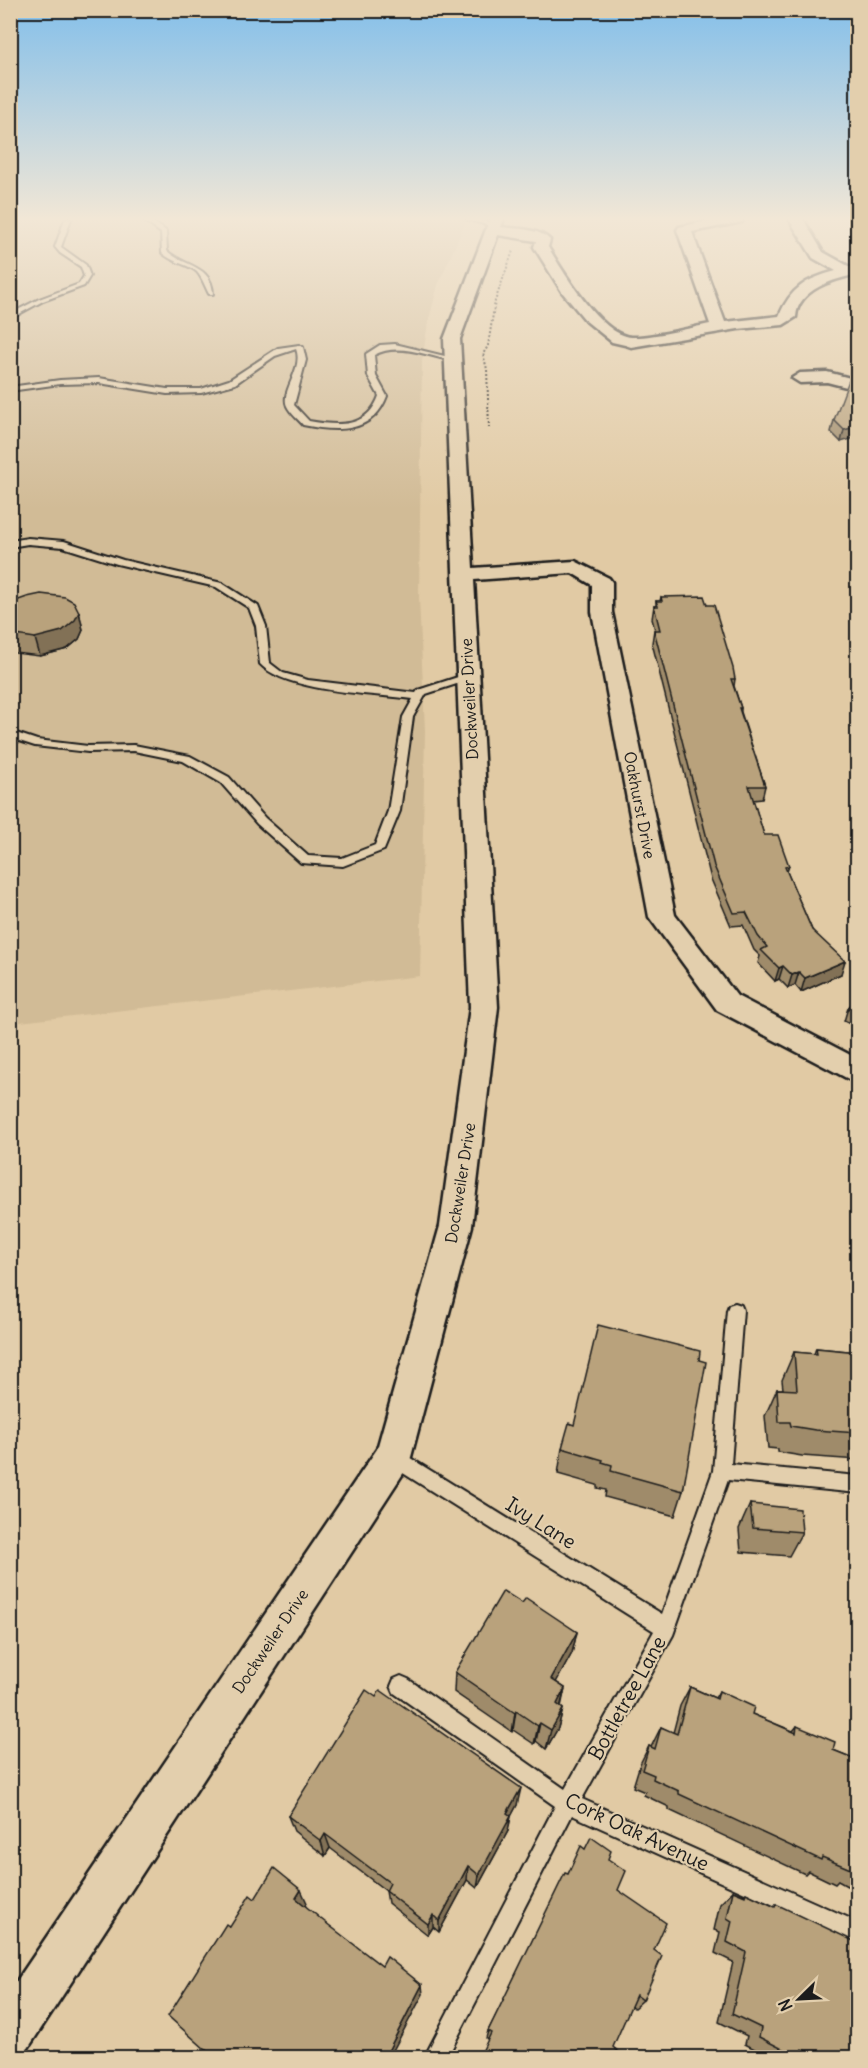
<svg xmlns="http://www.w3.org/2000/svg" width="868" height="2068" font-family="Delius,sans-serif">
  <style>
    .built { fill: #d1bb96 }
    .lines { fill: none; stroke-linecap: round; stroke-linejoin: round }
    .lane-casing { stroke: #1c1c1c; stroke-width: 4 }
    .street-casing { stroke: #1c1c1c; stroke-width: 5 }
    .path { stroke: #1c1c1c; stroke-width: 2; stroke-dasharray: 2 2; stroke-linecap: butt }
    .lane { fill: #e3cfad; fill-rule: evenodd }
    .street { fill: #e3cfad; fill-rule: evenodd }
    .wall { fill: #9f8b6a; stroke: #1c1c1c; stroke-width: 1.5 }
    .shaded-wall { fill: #827156; stroke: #1c1c1c; stroke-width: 1.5 }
    .building { fill: #b9a27b; stroke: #1c1c1c; stroke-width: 1.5 }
    .labels { text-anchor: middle; stroke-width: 4.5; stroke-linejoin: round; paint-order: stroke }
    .street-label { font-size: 16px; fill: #1c1c1c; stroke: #e3cfad }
    .near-street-label { font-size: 20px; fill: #1c1c1c; stroke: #e3cfad }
  </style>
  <rect width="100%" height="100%" fill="#e1caa4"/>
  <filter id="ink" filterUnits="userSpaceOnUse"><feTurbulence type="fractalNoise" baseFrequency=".0167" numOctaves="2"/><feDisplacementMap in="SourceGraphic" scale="12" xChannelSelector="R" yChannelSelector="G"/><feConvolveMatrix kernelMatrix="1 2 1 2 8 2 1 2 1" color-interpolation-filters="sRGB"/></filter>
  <g filter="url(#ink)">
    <polygon class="built" points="10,219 467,219 438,285 428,323 422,361 419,597 425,731 420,976 11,1023"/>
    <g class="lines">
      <g class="lane-casing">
        <g id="lane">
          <polygon points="65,219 71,219 61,247 86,265 90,276 84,286 43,301 10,319 10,314 39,299 79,284 84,276 81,267 60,253 55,247"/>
          <path d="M141,219H149L166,231L167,251C185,267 212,265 213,294H209C205,287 203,279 197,272C188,264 173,263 162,253L161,233Z"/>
          <polygon points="465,219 477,219 498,225 495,227"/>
          <polygon points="10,226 13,228 13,235 10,237"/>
          <path d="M395,344L457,359L453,361C428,356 398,342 374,355L376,376L387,396C373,434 337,432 303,425C298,419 290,413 287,406C280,391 304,369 296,349L275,356L235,384L201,393L167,394L99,383L60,384L10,391V387L60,380L99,378L167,389H201L229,380L278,348L299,345L303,347L306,360L294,405L309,421C338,426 367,429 379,396L368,376L366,354L380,345Z"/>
          <path d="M28,538L64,541L123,560L222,583L258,606L266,626L270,663L283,673L308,680L416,693L418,690L464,675H472V679L426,694L413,717L400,811L384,850L343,866L301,863L257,824L221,783L183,761L134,751L88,752L35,746L10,738V731L37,740L88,746L134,745L190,756L229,777L265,818L308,856L342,858L375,845L388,811L403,717L413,699C374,694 286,692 260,664L256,626L249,608L216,587L117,564L63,547L28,544L10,547V541Z"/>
          <polygon points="735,1303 741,1305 743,1310 731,1464 858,1476 858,1493 728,1480 673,1635 582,1799 858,1922 858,1944 572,1815 447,2058 424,2058 555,1806 394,1693 391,1686 394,1679 401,1676 408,1679 565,1789 654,1631 387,1463 384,1457 387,1451 393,1449 399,1451 662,1614 713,1471 727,1310 729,1305"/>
        </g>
      </g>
      <g class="street-casing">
        <g id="street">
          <path d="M490,219H504L501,227C516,229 539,228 550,240L548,247C563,271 601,336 632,337C652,338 689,328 710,324L677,230L679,227L717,219H744L742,222L692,232L725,322L779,316C791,288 806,279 836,271L813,258L789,219H803L823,252L850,267L858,266V274C834,279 798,289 796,317L783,325L738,329L631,347L625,345L612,342L586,321L562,292L534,247L536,241L498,235L460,339L473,568L575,561L609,578L612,582V612L675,915L737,996L858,1059V1084L717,1010L649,917L592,612V585L572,573L474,580L498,1007L472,1226L411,1457L406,1469L27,2050L10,2056V1991L377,1449L440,1226L470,1007L444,339Z"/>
          <polygon points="827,372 858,380 858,390 827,382 800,383 792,378 800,373"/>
        </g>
      </g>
      <polyline class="path" points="489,428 487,369 483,354 488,346 495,301 513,251"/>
      <use href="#lane" class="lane"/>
      <use href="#street" class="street"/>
    </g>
    <g class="wall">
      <polygon points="858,382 841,442 831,432 834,420"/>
      <polygon points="661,597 735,679 734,686 741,708 741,712 765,786 762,799 753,800 764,835 789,866 787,872 812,930 841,974 801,992 795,985 788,988 779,979 775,981 758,963 760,956 754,950 743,925 731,926 711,879 652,643 654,630 655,630 652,619 654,606 656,606 656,601 660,601"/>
      <polygon points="10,603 79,612 83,630 79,639 67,649 40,656 15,653 10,650"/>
      <polygon points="858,997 858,1028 844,1021 848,1008"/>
      <polygon points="816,1348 858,1352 858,1460 802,1456 778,1452 778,1449 768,1448 765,1416 777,1389 783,1389 782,1380 794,1352 814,1354"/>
      <polygon points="699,1360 683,1491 675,1516 605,1497 606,1490 597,1488 597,1485 558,1474 562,1448 574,1425"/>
      <polygon points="750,1504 802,1532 789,1556 741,1552 739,1529"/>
      <polygon points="522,1603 577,1632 572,1653 556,1682 565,1688 561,1707 563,1709 558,1728 546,1749 536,1741 534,1744 513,1730 512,1732 454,1692 455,1672"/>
      <polygon points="690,1687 715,1698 719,1691 752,1714 793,1731 797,1726 833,1750 858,1760 858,1878 847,1886 838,1881 835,1884 808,1871 805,1874 669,1810 669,1807 644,1795 645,1792 633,1787 640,1764 649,1746 651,1747 661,1727 673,1733 680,1706"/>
      <polygon points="517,1805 511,1816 508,1831 477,1888 467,1880 439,1932 433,1927 428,1935 388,1903 386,1891 330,1848 325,1856 294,1831 288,1816"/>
      <polygon points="585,1849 608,1859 618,1890 654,1950 643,2000 634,2008 631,2006 488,2040 486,2038 488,2031 568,1874"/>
      <polygon points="733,1891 743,1895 746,1893 774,1906 776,1904 858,2058 772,2058 745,2044 747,2036 719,2022 733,1962 715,1953 720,1932 714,1930 720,1904"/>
    </g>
    <g class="shaded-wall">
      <polygon points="858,426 858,437 841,442 844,430"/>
      <polygon points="79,612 83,630 79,639 67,649 40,656 35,638"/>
      <polygon points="845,961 841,974 801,992 805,978"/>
      <polygon points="783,966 779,979 775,981 779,968"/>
      <polygon points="799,972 795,985 788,988 792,975"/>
      <polygon points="577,1632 572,1653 547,1699 551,1679"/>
      <polygon points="565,1688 560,1708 557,1704"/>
      <polygon points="563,1709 558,1728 546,1749 551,1730"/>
      <polygon points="516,1711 513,1730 512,1732 515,1713"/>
      <polygon points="540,1723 536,1741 534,1744 538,1726"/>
      <polygon points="521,1788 517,1805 507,1824 511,1816 508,1831 477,1888 479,1875 507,1813"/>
      <polygon points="325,1834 330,1848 325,1856 321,1841"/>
      <polygon points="468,1866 467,1880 439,1932 439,1921"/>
      <polygon points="301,1890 307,1903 302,1911 296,1898"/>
      <polygon points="433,1915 433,1927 428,1935 428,1924"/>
      <polygon points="422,1985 423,1994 389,2058 388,2058 387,2053"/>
      <polygon points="384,2051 387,2057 381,2058"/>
    </g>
    <g class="building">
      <polygon points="849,380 858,382 858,426 844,430 834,420"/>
      <polygon points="41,594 65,597 74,602 79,612 75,620 62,631 35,638 10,634 10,603 27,597"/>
      <polygon points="704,596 707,605 714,605 733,668 735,679 731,679 741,708 739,708 765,786 749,786 764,835 778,835 789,866 785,867 812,930 845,961 805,978 799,972 792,975 783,966 779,968 761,950 767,947 758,936 746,912 734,913 714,866 654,630 660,630 654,606 658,606 656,601 662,601 661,597"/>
      <polygon points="858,997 858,1013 848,1008"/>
      <polygon points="598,1325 700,1351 699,1360 706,1362 683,1491 611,1471 612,1465 602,1462 603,1460 562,1448 569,1423 574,1425"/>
      <polygon points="816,1348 858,1352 858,1433 815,1430 791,1426 790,1422 779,1422 777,1389 797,1390 794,1352 817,1354"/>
      <polygon points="750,1504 800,1509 802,1532 753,1528"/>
      <polygon points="503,1591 522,1603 526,1598 577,1632 551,1679 565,1688 557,1704 563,1709 551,1730 540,1723 538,1726 516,1711 515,1713 455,1672"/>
      <polygon points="690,1687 717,1699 719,1691 754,1707 752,1714 796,1733 797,1726 835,1742 833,1750 858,1760 858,1869 853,1867 853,1870 822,1857 821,1860 679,1794 679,1791 653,1779 654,1775 642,1770 649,1746 655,1749 661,1727 677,1734"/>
      <polygon points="366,1690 376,1697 380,1690 521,1788 507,1813 511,1816 479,1875 468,1866 439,1921 433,1915 428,1924 386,1891 390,1883 325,1834 321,1841 288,1816"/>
      <polygon points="591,1837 611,1851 608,1859 626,1871 618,1890 666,1923 654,1950 662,1956 643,2000 636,1995 613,2047 619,2052 617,2058 479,2058 491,2033 488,2031 565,1873 568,1874 581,1846 585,1849"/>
      <polygon points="274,1868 301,1890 296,1898 321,1919 382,1966 387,1957 422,1985 387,2053 384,2051 381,2058 215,2058 168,2016 226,1924 230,1927 250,1895 255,1899"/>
      <polygon points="733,1891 745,1896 746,1893 775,1907 776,1904 858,1943 858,2058 819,2058 802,2049 800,2058 759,2037 761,2028 732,2014 746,1952 727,1942 732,1921 727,1918"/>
    </g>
  </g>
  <linearGradient id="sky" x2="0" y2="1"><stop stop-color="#83bfea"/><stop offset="0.43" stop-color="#f2e7d6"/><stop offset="1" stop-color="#f2e7d6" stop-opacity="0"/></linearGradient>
  <rect width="868" height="509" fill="url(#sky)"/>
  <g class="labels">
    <g class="street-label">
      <text transform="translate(469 699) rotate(-93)" y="6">Dockweiler Drive</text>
      <text transform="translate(640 805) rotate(79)" y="6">Oakhurst Drive</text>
      <text transform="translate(460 1183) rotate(-81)" y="6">Dockweiler Drive</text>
      <text transform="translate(270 1641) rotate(-56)" y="6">Dockweiler Drive</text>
    </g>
    <g class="near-street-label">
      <text transform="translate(541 1523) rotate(32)" y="7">Ivy Lane</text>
      <text transform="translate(627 1698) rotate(-61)" y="7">Bottletree Lane</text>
      <text transform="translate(637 1832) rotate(25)" y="7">Cork Oak Avenue</text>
    </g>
  </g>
  <rect width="868" height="2068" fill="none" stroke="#e3cfad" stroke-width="36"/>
  <rect x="18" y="18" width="832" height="2032" fill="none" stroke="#1c1c1c" stroke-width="2" filter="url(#ink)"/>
  <g transform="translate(799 1999) rotate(246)" stroke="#e3cfad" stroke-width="4.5" paint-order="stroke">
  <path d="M0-4.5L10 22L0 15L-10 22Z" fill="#1c1c1c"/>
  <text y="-9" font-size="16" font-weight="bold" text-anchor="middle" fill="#1c1c1c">N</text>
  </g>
</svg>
